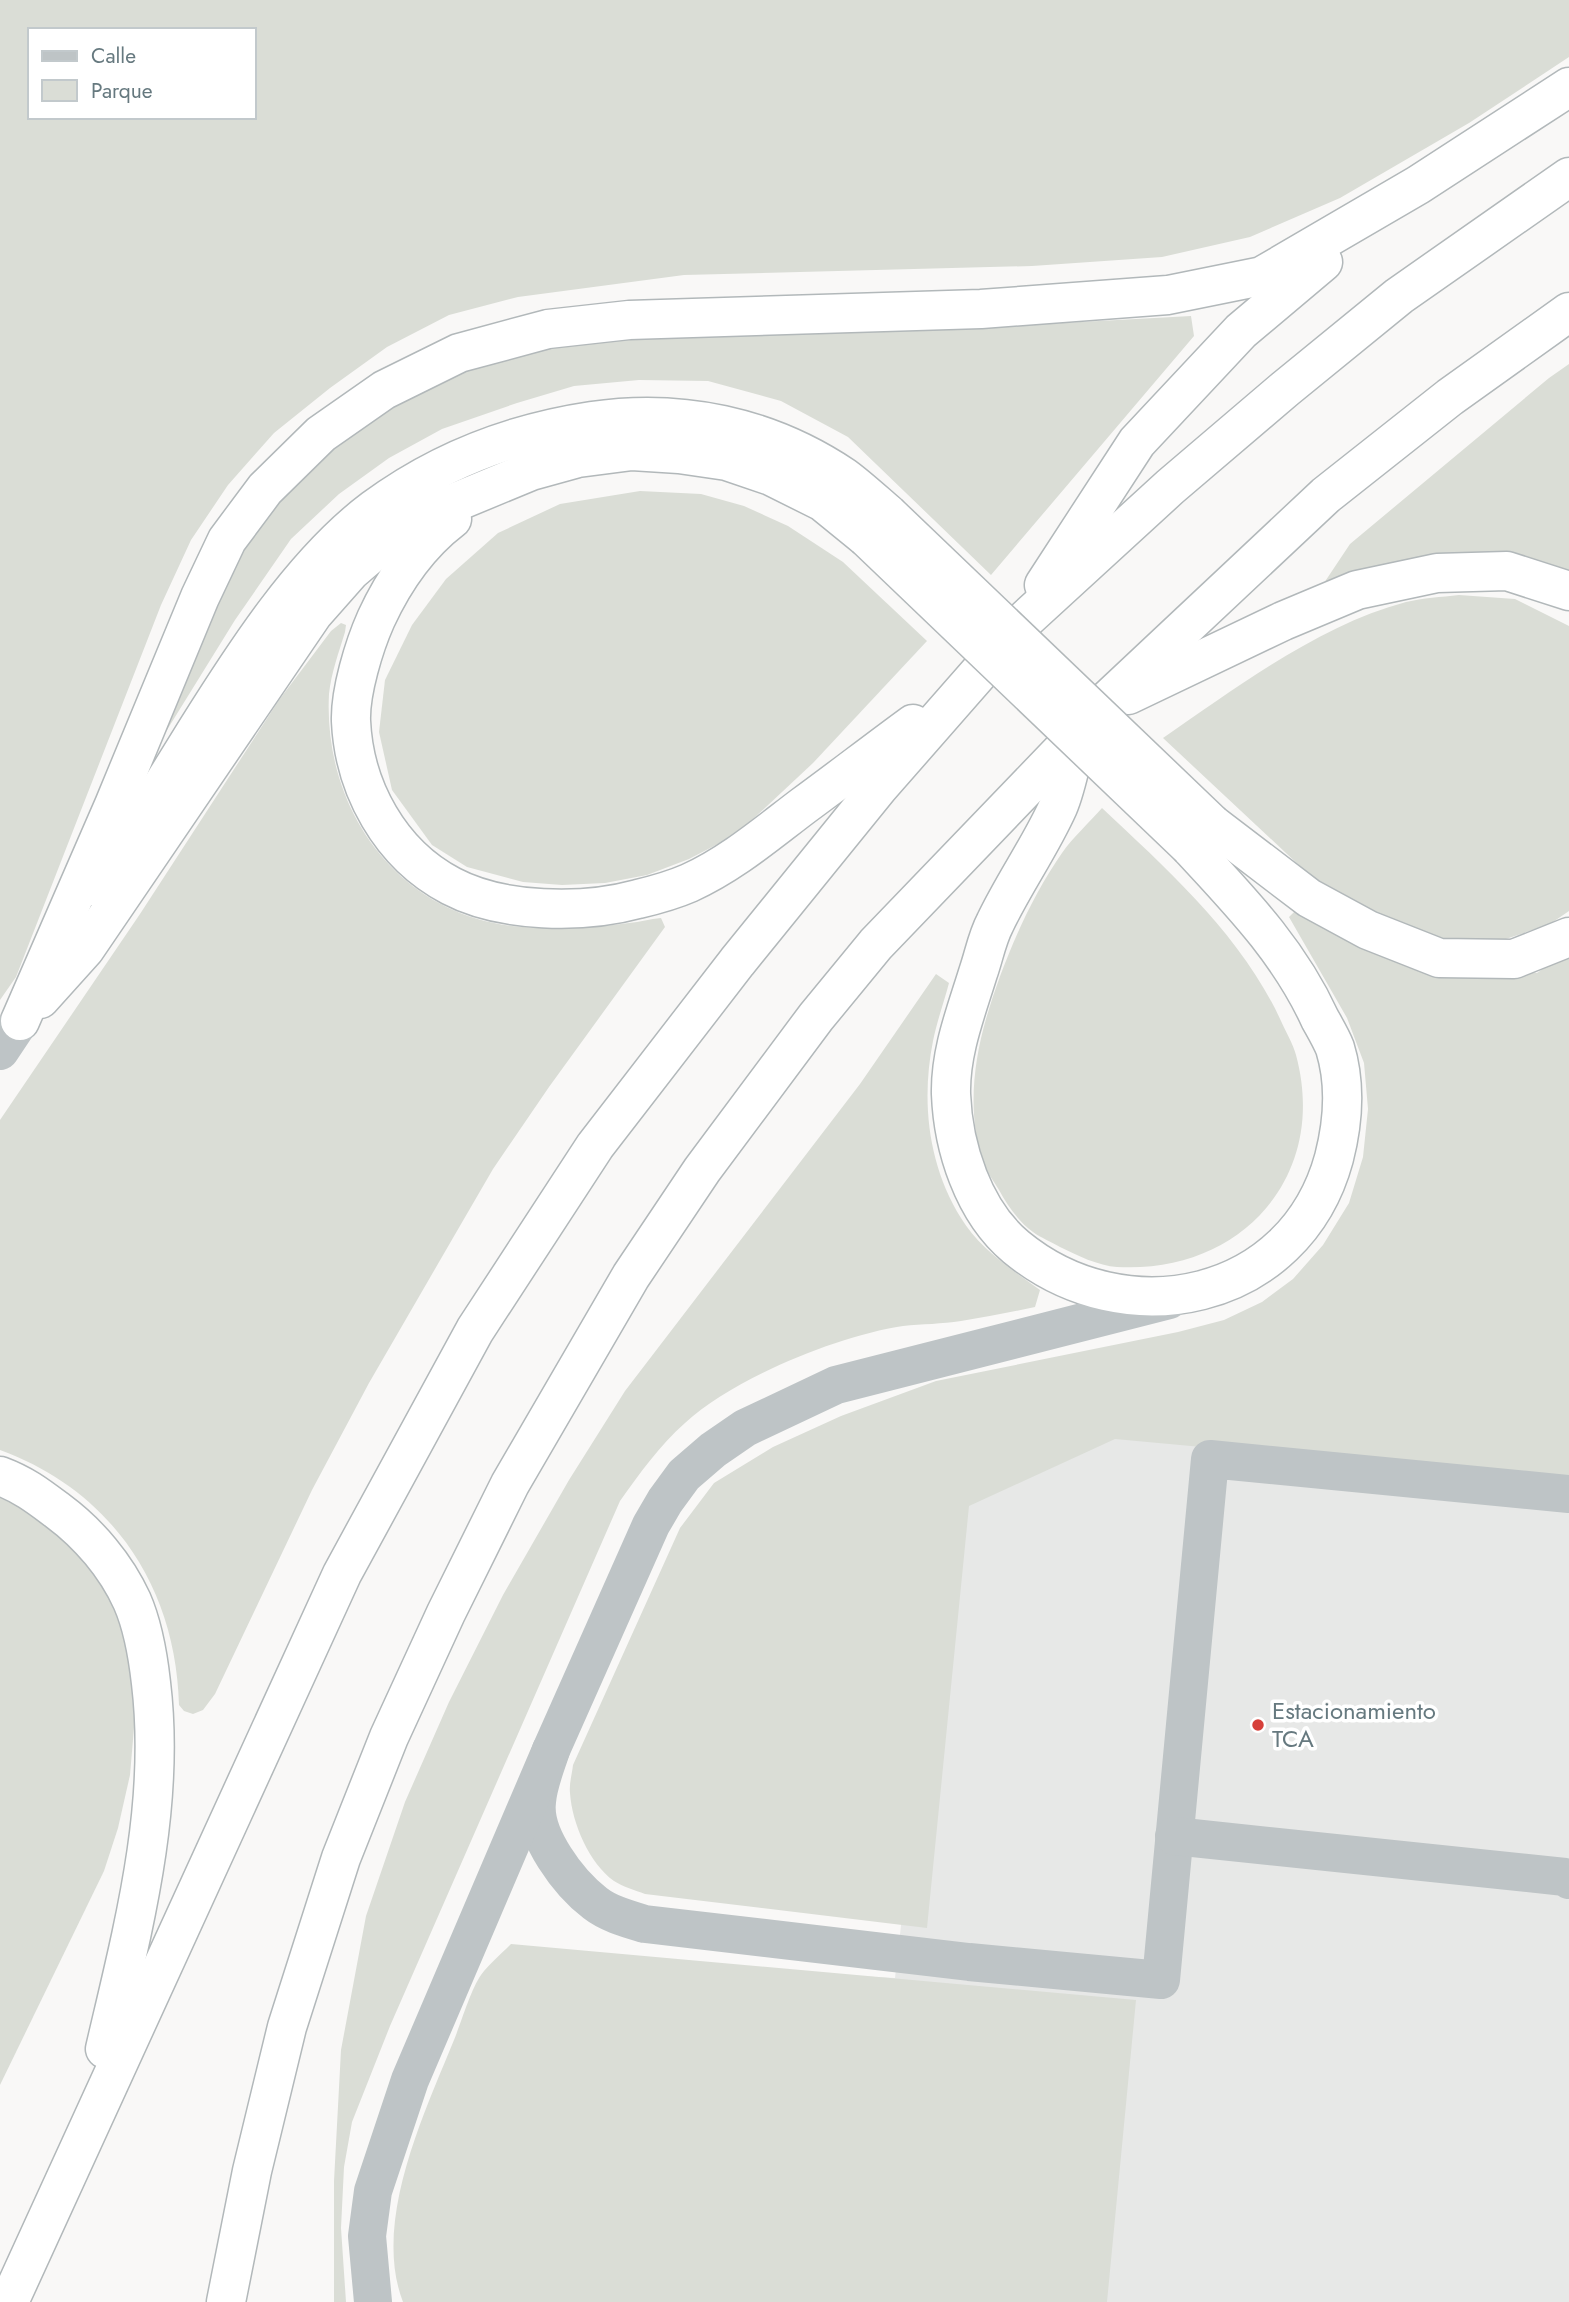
<svg xmlns="http://www.w3.org/2000/svg" width="1569" height="2302" font-family="Jost,sans-serif">
  <style>
    .built { fill: #e7e8e7 }
    .green { fill: #daddd6; fill-rule: evenodd }
    .lines { fill: none; stroke-linecap: round; stroke-linejoin: round }
    .highway-casing { stroke: #b2b8ba; stroke-width: 41 }
    .minor { stroke: #bec4c6; stroke-width: 38 }
    .highway { stroke: #fff; stroke-width: 38 }
    .highway-bridge-casing { stroke: #b2b8ba; stroke-width: 41; stroke-linecap: butt }
    .highway-bridge { stroke: #fff; stroke-width: 38 }
    .poi-dot { fill: #d6403a; stroke: #fff; stroke-width: 2.5 }
    .labels { text-anchor: middle; stroke-width: 7; stroke-linejoin: round; paint-order: stroke }
    .poi-label { font-size: 24px; fill: #66797f; stroke: #fff; text-anchor: start }
  </style>
  <rect width="100%" height="100%" fill="#f9f8f7"/>
  <polygon class="built" points="1569,1113 1569,2302 440,2302 541,1960 895,1978 902,1917 855,1437 1358,1341"/>
  <g class="green">
    <path d="M0,0H1569V57L1469,123L1340,198L1250,237L1162,257L1032,266L684,275L518,297L449,315L387,347L330,388L274,433L228,485L191,540L161,605L16,977L0,1000ZM30,30H254V117H30Z"/>
    <polygon points="1191,316 1194,336 991,575 848,437 781,401 708,381 639,380 574,386 517,403 442,429 389,458 339,494 291,539 235,620 162,738 225,586 245,545 279,496 333,445 392,404 463,367 552,345 641,335 951,329"/>
    <polygon points="1569,364 1569,573 1565,571 1460,553 1367,572 1320,589 1350,544 1549,378"/>
    <polygon points="640,491 701,494 744,506 788,526 843,562 927,641 813,763 737,834 689,859 647,875 605,883 562,885 523,882 467,867 432,845 392,790 379,732 385,680 412,625 446,579 498,533 560,504"/>
    <path d="M1459,595L1515,599L1569,626V911L1550,924L1497,942H1441L1362,913L1303,869L1163,738C1236,688 1319,625 1406,602C1423,598 1441,597 1459,595Z"/>
    <path d="M341,623L346,625L345,632C339,652 331,673 329,694C323,807 395,912 512,926C550,930 591,928 629,923C640,922 650,919 661,918L665,927L549,1087L493,1169L457,1231L369,1383L312,1490L215,1694L203,1710L193,1714L184,1711L179,1705C176,1587 112,1491 0,1450V1120L140,914L279,700L331,631Z"/>
    <path d="M1102,808C1169,871 1242,936 1281,1021C1286,1032 1293,1044 1296,1055C1329,1177 1240,1274 1117,1267C1099,1266 1076,1255 1060,1247C1052,1242 1041,1238 1033,1232C1019,1222 1007,1205 999,1190C994,1181 987,1173 984,1163C967,1118 973,1064 986,1019C1002,964 1029,900 1062,853C1073,837 1089,823 1102,808Z"/>
    <path d="M1300,906L1357,941L1537,973L1569,951V1481L1115,1439L969,1506L927,1928L645,1894C635,1890 623,1887 614,1881C589,1863 572,1823 570,1793C569,1784 572,1774 573,1765L680,1528L714,1483L773,1447L841,1416L936,1381L1178,1332L1224,1320L1262,1302L1293,1279L1323,1245L1349,1203L1363,1157L1368,1109L1364,1063L1347,1018L1289,917Z"/>
    <path d="M936,974L949,983C944,1002 937,1021 933,1041C921,1101 928,1165 961,1218C979,1248 1012,1270 1040,1290L1035,1307C1011,1312 986,1317 961,1321C942,1324 922,1324 903,1326C837,1336 734,1378 685,1423C659,1446 640,1473 620,1501L390,2026L352,2122L344,2167L341,2228L346,2302H334V2181L341,2050L366,1916L405,1802L449,1702L503,1595L569,1480L625,1391L860,1084Z"/>
    <polygon points="0,1489 89,1561 118,1612 130,1657 135,1716 130,1775 118,1828 104,1871 0,2085"/>
    <path d="M511,1944L1136,2000L1107,2302H403C372,2222 424,2114 454,2040C461,2023 471,1989 481,1975C489,1964 501,1954 511,1944Z"/>
  </g>
  <g class="lines">
    <g class="highway-casing">
      <g id="highway">
        <path d="M452,519C418,545 394,580 376,619C364,646 350,692 351,721C354,788 390,854 451,886C502,913 583,914 638,899C655,895 673,890 689,883C731,864 766,834 803,806C840,779 876,751 913,724"/>
        <polyline points="1044,585 1137,442 1241,331 1323,262"/>
        <polyline points="1128,695 1283,621 1357,590 1437,573 1507,571 1569,591"/>
        <path d="M1077,738C1071,760 1067,786 1058,807C1040,847 1014,883 995,923C987,938 984,956 978,973C966,1012 950,1052 951,1094C953,1147 973,1211 1016,1247C1125,1337 1295,1302 1334,1158C1343,1123 1346,1084 1335,1048C1331,1038 1325,1028 1320,1019C1289,951 1240,901 1190,847"/>
        <polyline points="1212,824 1309,898 1368,930 1439,958 1514,959 1569,937"/>
        <path d="M99,888C131,835 164,783 196,731C243,656 303,562 374,509C439,461 512,433 592,421C681,408 768,426 844,477C859,488 874,502 888,514"/>
        <polyline points="40,999 85,949 313,614 351,571 386,541 427,514 531,471 578,458 632,451 679,454 727,461 771,476 823,502 866,537"/>
        <polyline points="20,1021 114,805 200,597 227,540 265,489 321,434 384,390 459,353 548,329 629,320 981,309 1168,295 1262,276 1418,185 1569,87"/>
        <path d="M0,1476C24,1485 38,1496 58,1511C89,1534 116,1566 132,1601C143,1626 148,1656 151,1683C166,1807 133,1929 105,2049"/>
        <polyline points="9,2302 342,1574 475,1330 595,1146 737,962 878,788 1027,618 1170,487 1285,389 1399,296 1569,177"/>
        <polyline points="226,2302 252,2171 287,2027 341,1858 389,1737 446,1613 510,1484 631,1276 702,1170 816,1017 876,944 1078,734 1098,709 1326,495 1450,397 1569,312"/>
      </g>
    </g>
    <g class="minor">
      <polyline points="0,1051 20,1021"/>
      <path d="M551,1750C546,1766 538,1785 537,1802C533,1836 569,1883 595,1903C609,1914 628,1919 645,1924L969,1962L1161,1980L1210,1459L1569,1494"/>
      <polyline points="1174,1836 1565,1877 1569,1880"/>
      <polyline points="373,2302 367,2236 373,2191 410,2080 551,1750 651,1525 665,1501 684,1475 713,1450 745,1428 836,1385 1169,1300"/>
    </g>
    <use href="#highway" class="highway"/>
    <g class="highway-bridge-casing">
      <g id="highway-bridge">
        <polyline points="888,514 1212,824"/>
        <polyline points="866,537 1190,847"/>
      </g>
    </g>
    <use href="#highway-bridge" class="highway-bridge"/>
  </g>
  <circle class="poi-dot" cx="1258" cy="1725" r="7"/>
  <g class="labels">
    <g class="poi-label">
      <text x="1272" y="1719">Estacionamiento<tspan x="1272" dy="28">TCA</tspan></text>
    </g>
  </g>
  <rect x="28" y="28" width="228" height="91" fill="#ffffff" stroke="#c2c9cc" stroke-width="2"/>
  <rect x="42" y="51" width="35" height="10" fill="#bec4c6" stroke="#c2c9cc" stroke-width="2"/>
  <text x="91" y="63" font-size="21" fill="#66797f">Calle</text>
  <rect x="42" y="80" width="35" height="21" fill="#daddd6" stroke="#c2c9cc" stroke-width="2"/>
  <text x="91" y="98" font-size="21" fill="#66797f">Parque</text>
</svg>
